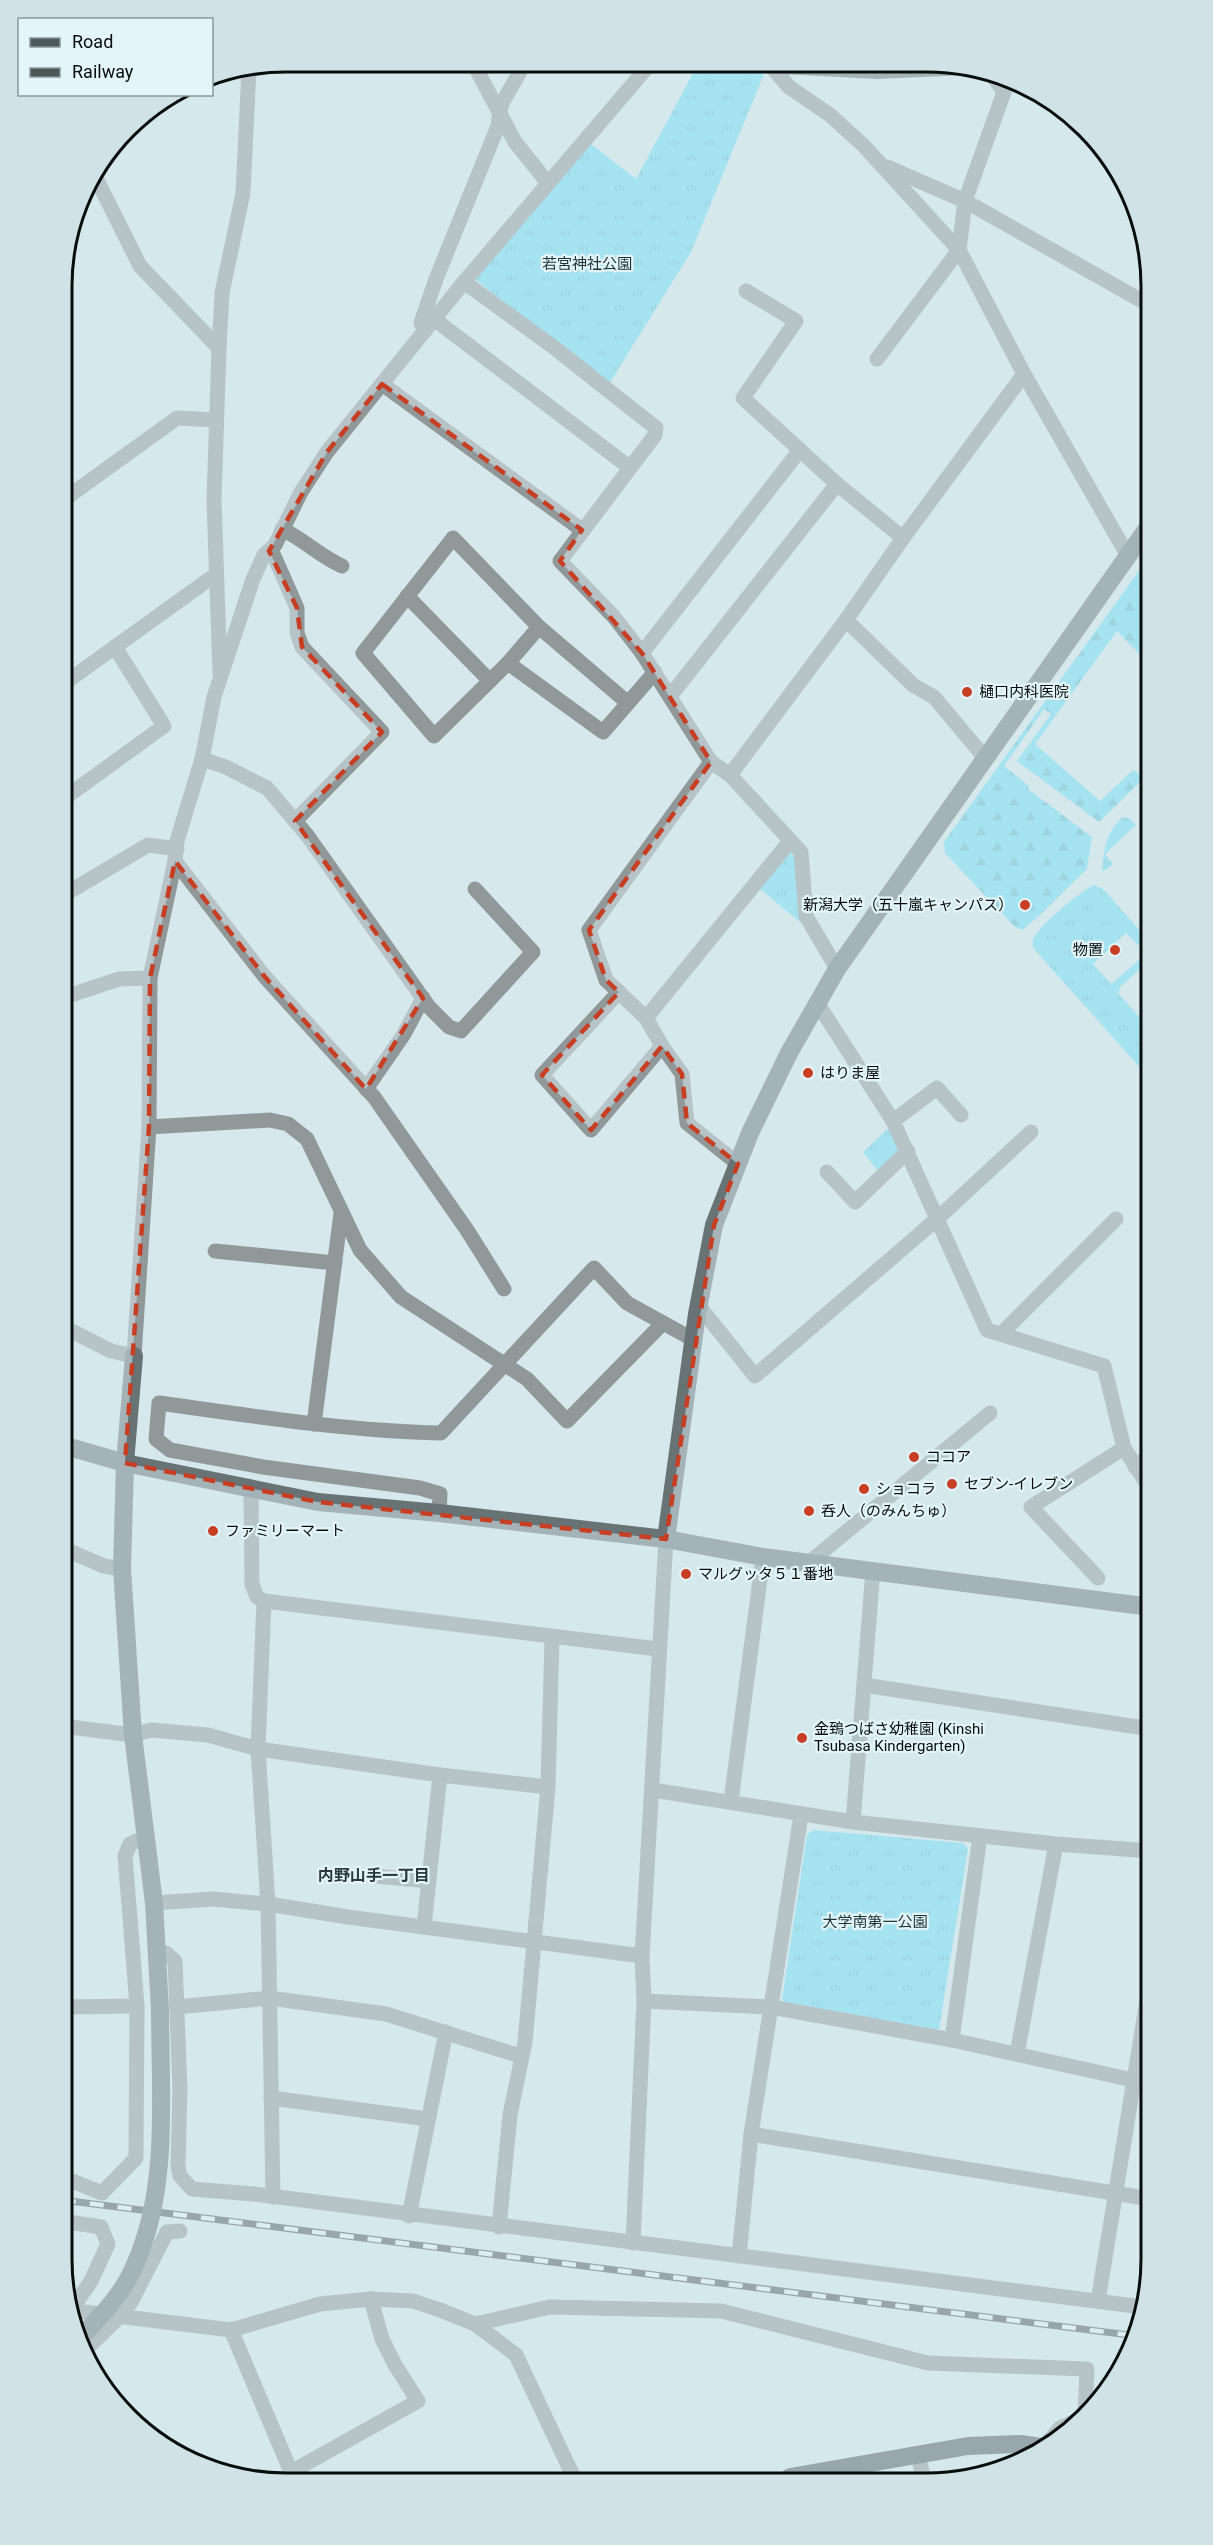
<svg xmlns="http://www.w3.org/2000/svg" width="1213" height="2545" font-family="Roboto,'Noto Sans JP',sans-serif">
  <style>
    .grass { fill: url(#grass-tufts) }
    .forest { fill: url(#forest-firs) }
    .lines { fill: none; stroke-linecap: round; stroke-linejoin: round }
    .street { stroke: #909899; stroke-width: 15 }
    .secondary { stroke: #687376; stroke-width: 18 }
    .primary { stroke: #4d5a5d; stroke-width: 18 }
    .rail-casing { stroke: #4d5759; stroke-width: 7 }
    .rail { stroke: #e3f5f9; stroke-width: 4.5; stroke-dasharray: 14; stroke-linecap: butt }
    .secondary-bridge { stroke: #687376; stroke-width: 18 }
    .marked { fill: none; stroke: #c83e23; stroke-width: 4.5; stroke-dasharray: 12 8; stroke-linejoin: round }
    .poi-dot { fill: #c83e23; stroke: #e3f5f9; stroke-width: 2 }
    .labels { text-anchor: middle; stroke-width: 4.5; stroke-linejoin: round; paint-order: stroke }
    .park-label { font-size: 15px; fill: #1b3237; stroke: #e3f5f9 }
    .poi-label { font-size: 15px; fill: #070d0e; stroke: #e3f5f9; text-anchor: start }
    .neighbourhood-label { font-size: 16px; font-weight: bold; fill: #2b393d; stroke: #e3f5f9 }
    .rim { fill: none; stroke: #070d0e; stroke-width: 3 }
  </style>
  <defs>
    <pattern id="grass-tufts" width="24" height="20" patternUnits="userSpaceOnUse" patternTransform="scale(1.5)"><rect width="24" height="20" fill="#6bddf5"/><path d="M3 7l-1-3M5 7V3M7 7l1-3M15 17l-1-3M17 17v-4M19 17l1-3" fill="none" stroke="#5bbcd1"/></pattern>
    <pattern id="forest-firs" width="22" height="20" patternUnits="userSpaceOnUse" patternTransform="scale(1.5)"><rect width="22" height="20" fill="#6bddf5"/><path d="M5 1l3.5 6h-7zM16 11l3.5 6h-7z" fill="#5bbcd1"/></pattern>
  </defs>
  <rect width="100%" height="100%" fill="#d6e8ec"/>
  <g class="grass">
    <polygon points="698,64 751,64 766,69 691,252 606,389 468,273 587,141 636,179"/>
    <path d="M1123,817L1129,818L1136,825L1105,854L1113,864L1106,870H1102C1104,849 1106,831 1123,817Z"/>
    <polygon points="786,848 801,863 806,913 800,922 754,884"/>
    <path d="M1094,885L1103,889L1145,936L1144,941L1138,945L1126,933L1093,964L1111,984L1151,950V962L1149,961L1119,988L1120,990L1118,993L1151,1030V1080L1034,949C1033,946 1032,943 1033,940C1035,929 1083,889 1094,885Z"/>
    <polygon points="892,1125 905,1151 880,1174 863,1152"/>
    <polygon points="813,1830 963,1843 968,1849 939,2030 784,2002 782,1999 807,1835"/>
  </g>
  <polygon class="forest" points="1151,554 1151,666 1117,631 1035,744 1100,801 1133,770 1141,775 1141,781 1099,822 1017,761 1051,714 1044,709 1004,766 1029,786 1028,789 1092,837 1087,869 1038,917 1022,930 1014,926 945,853 944,842"/>
  <g class="lines">
    <g class="street">
      <polyline points="473,63 515,142 547,182"/>
      <polyline points="771,66 789,87 830,115 864,146 959,250 1024,374"/>
      <polyline points="887,167 965,201 1151,306"/>
      <polyline points="94,174 140,266 219,348"/>
      <polyline points="464,282 556,349 656,428 655,435 560,561 614,617 642,653 711,762 589,930 606,980 646,1018 790,841"/>
      <polyline points="746,291 796,321 743,398 837,484 903,538"/>
      <polyline points="434,319 629,467"/>
      <polyline points="425,331 421,323 436,279 498,126 501,105 525,63"/>
      <polyline points="877,359 959,250 965,201 1004,92 990,72"/>
      <polyline points="382,384 582,530"/>
      <polyline points="62,501 177,418 216,420"/>
      <path d="M282,529C303,539 320,556 342,566"/>
      <polyline points="269,551 274,556 297,608 297,633 302,647 382,732 295,821"/>
      <polyline points="407,596 490,681"/>
      <polyline points="846,620 903,538 1024,374 1128,556"/>
      <polyline points="642,653 800,450"/>
      <polyline points="508,663 539,627"/>
      <polyline points="220,673 214,500 219,348 222,293 243,193 249,69"/>
      <polyline points="62,685 215,575"/>
      <polyline points="671,695 837,484"/>
      <polyline points="628,703 539,627 453,538 363,653 434,736 508,663 603,732 655,672"/>
      <polyline points="202,759 226,767 267,788 307,835 429,1007 449,1027 461,1031 533,952 475,889"/>
      <polyline points="711,762 730,775 801,852 806,916 837,969"/>
      <polyline points="730,775 846,620 913,685 934,697 985,758"/>
      <polyline points="62,800 164,726 115,647"/>
      <polyline points="175,861 265,977 374,1097 467,1230 504,1289"/>
      <polyline points="62,896 148,845 177,849"/>
      <polyline points="619,992 542,1075 591,1130 662,1046"/>
      <polyline points="62,998 119,979 150,978"/>
      <polyline points="818,1004 893,1121 987,1330 1104,1366 1124,1448 1151,1490"/>
      <polyline points="646,1018 662,1046 682,1074 687,1123 738,1164"/>
      <polyline points="366,1089 404,1034 423,998"/>
      <polyline points="893,1121 937,1088 961,1115"/>
      <polyline points="149,1127 270,1120 288,1124 307,1139 360,1250 401,1297 527,1379 567,1421 663,1323"/>
      <polyline points="827,1172 855,1202 908,1151"/>
      <polyline points="215,1251 335,1263"/>
      <polyline points="699,1306 755,1376 937,1219 1031,1132"/>
      <polyline points="62,1326 111,1351 134,1356 149,1127 150,978 175,861 177,841 202,759 214,697 253,579 264,555 275,545 301,492 327,452 464,282 650,64"/>
      <polyline points="1002,1333 1116,1219"/>
      <polyline points="314,1424 341,1213"/>
      <polyline points="1135,1467 1151,1454"/>
      <polyline points="251,1490 252,1584 257,1597 264,1601 658,1649"/>
      <path d="M439,1513L440,1494L420,1488L263,1467L170,1450L156,1439L159,1403C253,1416 346,1431 441,1433L594,1268L627,1303L694,1340"/>
      <polyline points="62,1548 104,1566 122,1569"/>
      <polyline points="811,1561 990,1413"/>
      <polyline points="1098,1578 1031,1507 1124,1448"/>
      <polyline points="264,1601 258,1749 268,1904 273,2197"/>
      <polyline points="864,1685 1151,1729"/>
      <polyline points="62,1726 133,1735 151,1730 208,1735 258,1749 440,1775 548,1787"/>
      <polyline points="653,1790 853,1822 1056,1844 1151,1851"/>
      <polyline points="731,1801 763,1557"/>
      <polyline points="853,1822 873,1570"/>
      <polyline points="374,1876 429,1881"/>
      <polyline points="154,1903 213,1899 268,1904 348,1917 642,1956"/>
      <polyline points="424,1927 440,1775"/>
      <polyline points="158,1953 166,1953 175,1961 180,2089 178,2166 180,2176 192,2189 254,2194 1143,2307"/>
      <polyline points="644,2001 771,2007 952,2040 1151,2084"/>
      <polyline points="62,2007 137,2006"/>
      <polyline points="177,2007 270,1998 386,2014 520,2056"/>
      <polyline points="952,2040 980,1836"/>
      <polyline points="1017,2054 1056,1844"/>
      <polyline points="271,2098 428,2119"/>
      <polyline points="751,2134 1151,2199"/>
      <polyline points="62,2177 102,2193 136,2158 137,2006 125,1856 130,1844 145,1837"/>
      <polyline points="409,2216 446,2032"/>
      <polyline points="62,2221 101,2227 108,2244 91,2281 69,2313"/>
      <polyline points="499,2227 510,2115 525,2042 548,1787 552,1638"/>
      <polyline points="633,2243 644,2001 642,1956 666,1539"/>
      <polyline points="739,2256 751,2134 801,1815"/>
      <polyline points="1098,2301 1151,1976"/>
      <polyline points="68,2310 231,2330 320,2304 371,2299 413,2301 440,2310 475,2324 516,2355 574,2478"/>
      <polyline points="475,2324 550,2307 721,2311 928,2363 1087,2369 1085,2415"/>
      <polyline points="231,2330 294,2479"/>
      <polyline points="85,2350 112,2398"/>
      <polyline points="84,2351 119,2317 131,2302 167,2232 180,2231"/>
      <polyline points="1044,2447 1060,2428 1080,2419"/>
      <polyline points="918,2455 923,2476"/>
      <polyline points="291,2472 418,2401 395,2365 382,2339 371,2299"/>
    </g>
    <g class="secondary">
      <polyline points="765,64 877,70 967,66"/>
      <polyline points="134,1356 125,1463 122,1569 133,1735 154,1903 160,2010"/>
      <polyline points="62,1445 125,1463 318,1502 439,1513 666,1539 697,1314 714,1225 750,1133 789,1053 837,969 1151,523"/>
      <polyline points="666,1539 763,1557 1151,1607"/>
    </g>
    <polyline class="primary" points="790,2477 968,2446 1021,2444 1047,2448"/>
    <g class="rail-casing">
      <polyline id="rail" points="62,2200 1137,2336"/>
    </g>
    <use href="#rail" class="rail"/>
    <path class="secondary-bridge" d="M79,2339C100,2317 122,2295 134,2267C170,2188 160,2095 160,2010"/>
  </g>
  <path d="M0 0H1213V2545H0ZM382,384L582,530L560,561L642,653L711,762L589,930L606,980L619,992L542,1075L591,1130L662,1046L682,1074L687,1123L738,1164L714,1225L666,1539L318,1502L125,1463L149,1127L150,978L175,861L265,977L366,1089L423,998L295,821L382,732L302,647L297,608L269,551L327,452Z" fill="#d6e8ec" fill-opacity=".55" fill-rule="evenodd"/>
  <path class="marked" d="M382,384L582,530L560,561L642,653L711,762L589,930L606,980L619,992L542,1075L591,1130L662,1046L682,1074L687,1123L738,1164L714,1225L666,1539L318,1502L125,1463L149,1127L150,978L175,861L265,977L366,1089L423,998L295,821L382,732L302,647L297,608L269,551L327,452Z"/>
  <g class="poi-dot">
    <circle cx="967" cy="692" r="6"/>
    <circle cx="1025" cy="905" r="6"/>
    <circle cx="1115" cy="950" r="6"/>
    <circle cx="808" cy="1073" r="6"/>
    <circle cx="914" cy="1457" r="6"/>
    <circle cx="952" cy="1484" r="6"/>
    <circle cx="864" cy="1489" r="6"/>
    <circle cx="809" cy="1511" r="6"/>
    <circle cx="213" cy="1531" r="6"/>
    <circle cx="686" cy="1574" r="6"/>
    <circle cx="802" cy="1738" r="6"/>
  </g>
  <g class="labels">
    <g class="park-label">
      <text x="587" y="269">若宮神社公園</text>
      <text x="875" y="1927">大学南第一公園</text>
    </g>
    <g class="poi-label">
      <text x="979" y="697">樋口内科医院</text>
      <text x="1013" y="910" text-anchor="end">新潟大学（五十嵐キャンパス）</text>
      <text x="1103" y="955" text-anchor="end">物置</text>
      <text x="820" y="1078">はりま屋</text>
      <text x="926" y="1462">ココア</text>
      <text x="964" y="1489">セブン-イレブン</text>
      <text x="876" y="1494">ショコラ</text>
      <text x="821" y="1516">呑人（のみんちゅ）</text>
      <text x="225" y="1536">ファミリーマート</text>
      <text x="698" y="1579">マルグッタ５１番地</text>
      <text x="814" y="1734">金鵄つばさ幼稚園 (Kinshi<tspan x="814" dy="17">Tsubasa Kindergarten)</tspan></text>
    </g>
    <g class="neighbourhood-label">
      <text x="374" y="1881">内野山手一丁目</text>
    </g>
  </g>
  <path d="M0 0H1213V2545H0ZM286 72H927A214 214 0 0 1 1141 286V2259A214 214 0 0 1 927 2473H286A214 214 0 0 1 72 2259V286A214 214 0 0 1 286 72Z" fill="#d1e2e6" fill-rule="evenodd"/>
  <path class="rim" d="M286 72H927A214 214 0 0 1 1141 286V2259A214 214 0 0 1 927 2473H286A214 214 0 0 1 72 2259V286A214 214 0 0 1 286 72Z"/>
  <rect x="18" y="18" width="195" height="78" fill="#e3f5f9" stroke="#8b989b" stroke-width="1.5"/>
  <rect x="30" y="38" width="30" height="9" fill="#4d5a5d" stroke="#8b989b" stroke-width="1.5"/>
  <text x="72" y="48" font-size="18" fill="#070d0e">Road</text>
  <rect x="30" y="68" width="30" height="9" fill="#4d5759" stroke="#8b989b" stroke-width="1.5"/>
  <text x="72" y="78" font-size="18" fill="#070d0e">Railway</text>
</svg>
